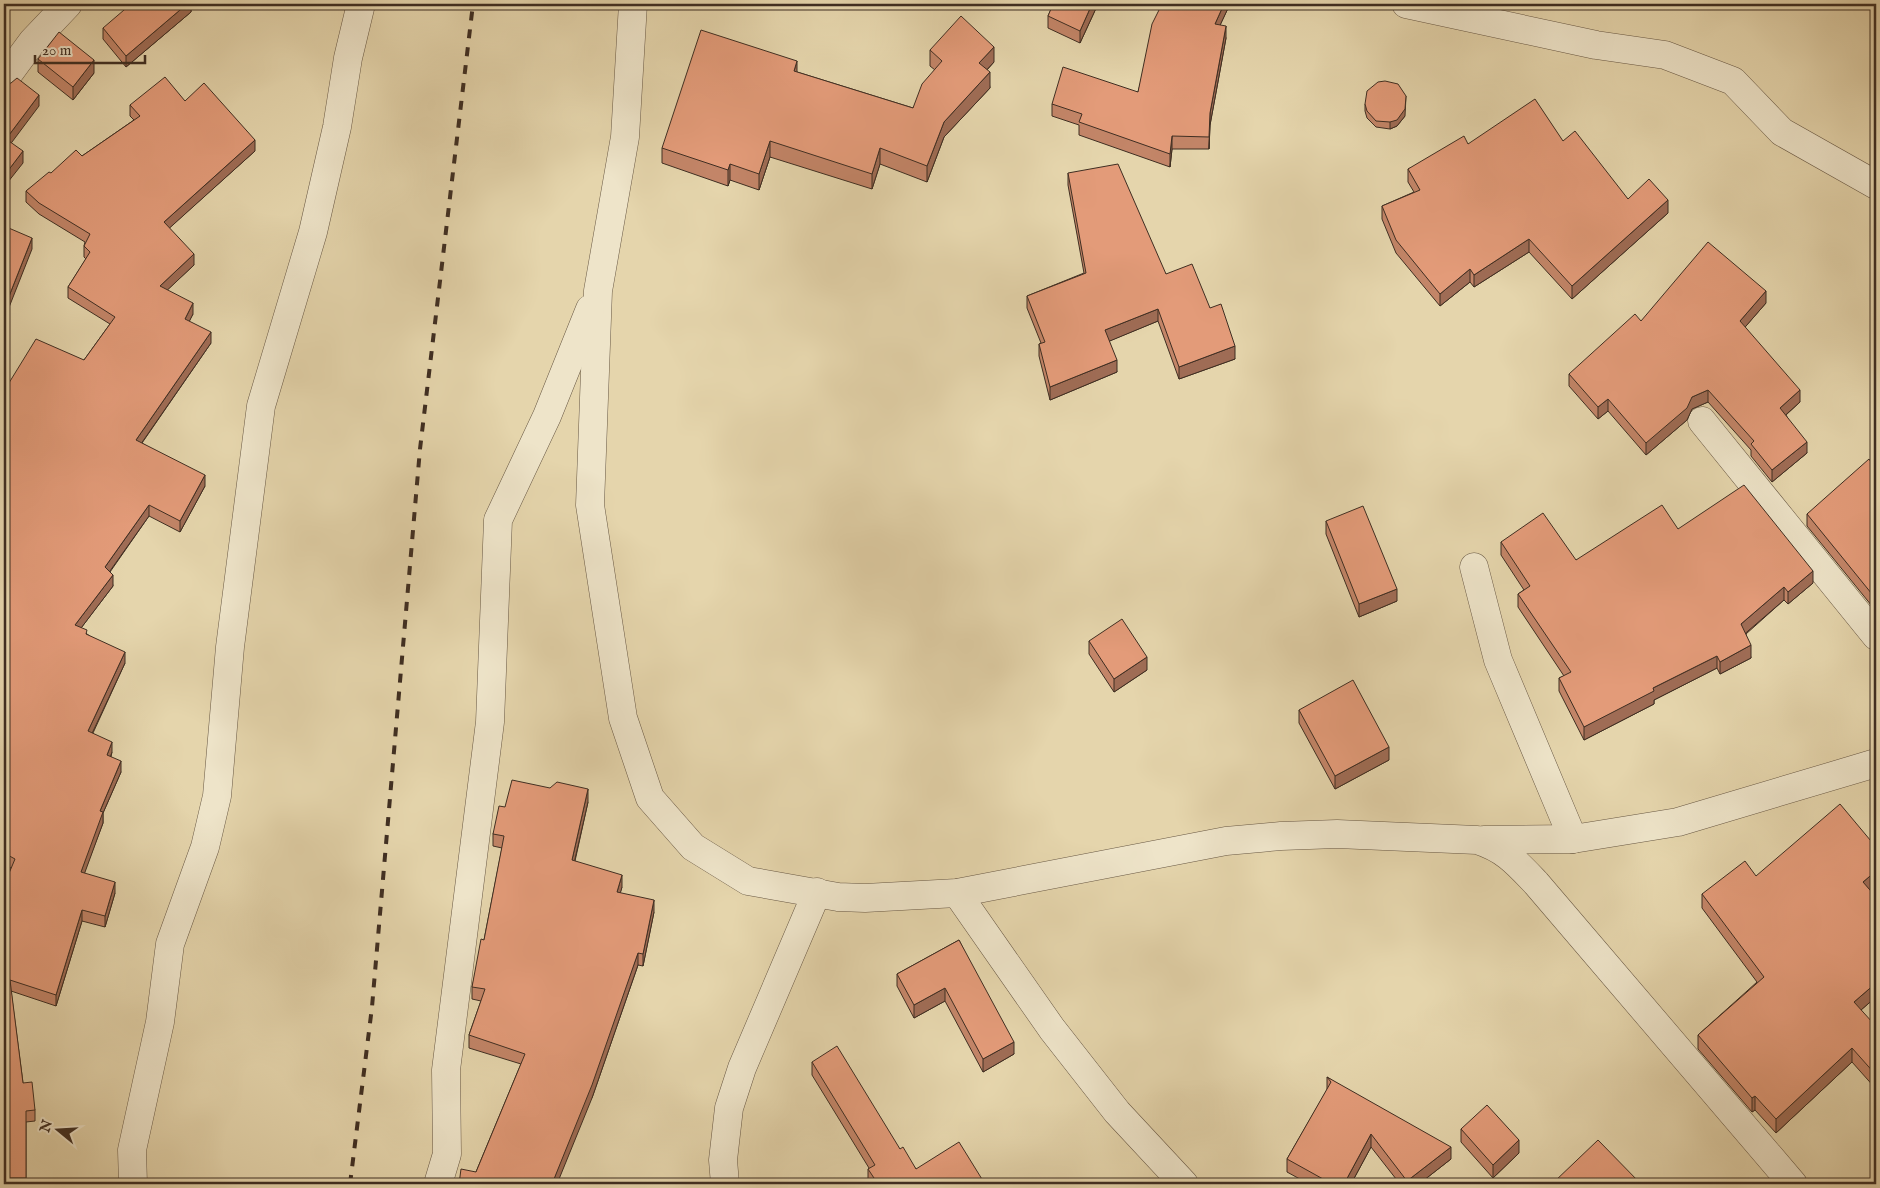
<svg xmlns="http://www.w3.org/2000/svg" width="1880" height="1188" font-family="'IM FELL English',serif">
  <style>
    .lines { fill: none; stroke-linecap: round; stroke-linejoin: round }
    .minor-casing { stroke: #685844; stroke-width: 29 }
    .minor { stroke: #eee4c9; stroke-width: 28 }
    .rail { stroke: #3f2e22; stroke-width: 4; stroke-dasharray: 9 9; stroke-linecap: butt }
    .wall { fill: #c38568; stroke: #3f2e22 }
    .shaded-wall { fill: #9f6c55; stroke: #3f2e22 }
    .building { fill: #e39b79; stroke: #3f2e22 }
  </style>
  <rect width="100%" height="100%" fill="#e5d5ac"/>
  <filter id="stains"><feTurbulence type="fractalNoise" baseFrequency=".004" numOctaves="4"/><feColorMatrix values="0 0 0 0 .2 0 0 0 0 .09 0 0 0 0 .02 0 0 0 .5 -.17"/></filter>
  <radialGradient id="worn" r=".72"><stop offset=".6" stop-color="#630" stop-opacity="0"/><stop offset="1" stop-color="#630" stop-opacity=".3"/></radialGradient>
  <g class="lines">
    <g class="minor-casing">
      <g id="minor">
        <path d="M633,4L625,137L598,291L590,505L623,718L650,798L693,847L748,881L838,897L865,898L957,893L1226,841L1281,836L1337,834L1477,840C1505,849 1516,862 1536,883L1793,1184"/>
        <polyline points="1406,4 1596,45 1665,55 1733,81 1782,132 1876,185"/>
        <polyline points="4,80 32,42 68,4"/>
        <polyline points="1702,421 1876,636"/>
        <polyline points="1474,567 1498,660 1573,839"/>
        <polyline points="1484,840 1573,839 1678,822 1876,763"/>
        <polyline points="957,893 1052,1029 1117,1112 1184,1184"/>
        <polyline points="133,1184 132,1150 160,1022 170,944 205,847 217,796 230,647 261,406 313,232 337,127 348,58 361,4"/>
        <polyline points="438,1184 447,1154 446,1070 490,722 498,520 547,416 590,309"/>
        <polyline points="725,1184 723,1160 729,1108 742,1068 817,892"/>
      </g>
    </g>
    <use href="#minor" class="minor"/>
    <polyline class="rail" points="350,1184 372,1007 420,449 473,4"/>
  </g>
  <g class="wall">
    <polygon points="191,4 191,12 126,67 103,39 103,28"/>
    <polygon points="1050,4 1098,4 1080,43 1048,28 1048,16 1053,5"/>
    <polygon points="1162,4 1230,4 1220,25 1226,38 1210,125 1209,149 1172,149 1170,167 1079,135 1079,125 1052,116 1052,104 1138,92"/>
    <polygon points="930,50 994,62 987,70 990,88 944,137 927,182 880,164 872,189 770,157 759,190 730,180 728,186 662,163 662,148 797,72 913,108 935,70 930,66"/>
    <polygon points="38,59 94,73 73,100 38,72"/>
    <polygon points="185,101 255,151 169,228 194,265 167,290 193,314 189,321 211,343 142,443 205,486 180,532 149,516 110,572 113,586 81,628 87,634 125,663 93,733 112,752 111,757 121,772 103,813 103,823 84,873 115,893 105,927 82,921 56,1006 11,991 23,1083 35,1110 35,1121 26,1122 26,1184 4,1184 7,878 11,868 4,864 4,391 84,360 110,324 68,298 68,287 86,259 84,257 84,246 85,242 39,214 26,202 26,191 51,173 82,156 134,120 130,116 130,105"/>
    <polygon points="1365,104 1405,116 1397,126 1390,129 1376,127 1367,118 1365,111"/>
    <polygon points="1563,141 1628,199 1668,213 1572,299 1529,252 1474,287 1470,282 1440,306 1396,253 1382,219 1382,206 1414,192 1408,182 1408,169 1468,144"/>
    <polygon points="1068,173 1166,274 1210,308 1235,359 1179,379 1158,321 1109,341 1117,372 1050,400 1039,356 1039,344 1041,343 1027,308 1027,296 1084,273 1068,185"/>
    <polygon points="1766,303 1745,327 1800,402 1786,415 1807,453 1772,482 1751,456 1751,450 1708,402 1692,409 1687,420 1646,455 1608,411 1598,419 1569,386 1569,374"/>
    <polygon points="1876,470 1876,611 1807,526 1807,514"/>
    <polygon points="1326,521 1397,601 1359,617 1326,534"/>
    <polygon points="1678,529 1813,583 1788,604 1784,600 1746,634 1751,658 1720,674 1717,668 1654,700 1654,704 1584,740 1559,691 1559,678 1564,676 1518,607 1518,594 1524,590 1501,555 1501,542 1576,560"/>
    <polygon points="1089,641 1147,670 1114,692 1089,654"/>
    <polygon points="1299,710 1389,760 1335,789 1299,723"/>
    <polygon points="588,802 575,861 622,887 620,893 654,912 643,966 638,965 592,1098 476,1172 521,1064 469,1048 469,1035 481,1001 472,999 472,987 484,940 502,848 493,846 493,834 505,807"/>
    <polygon points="1756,876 1870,890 1876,897 1876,997 1861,1010 1873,1027 1876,1031 1876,1089 1852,1062 1776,1133 1755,1110 1752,1112 1698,1049 1698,1035 1757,982 1702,908 1702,894"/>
    <polygon points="959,940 1014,1054 983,1072 945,1001 914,1018 897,986 897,974"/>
    <polygon points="812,1062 900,1149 916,1169 985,1184 870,1184 868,1182 868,1169 869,1168 812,1075"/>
    <polygon points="1327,1077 1451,1159 1419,1184 1400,1184 1371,1147 1351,1184 1309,1184 1287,1172 1287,1159 1327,1090"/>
    <polygon points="1876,1120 1876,1138 1874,1136 1874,1122"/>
    <polygon points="1461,1129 1519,1153 1493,1178 1461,1142"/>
  </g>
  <g class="shaded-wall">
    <polygon points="187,4 191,4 191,12 126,67 126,56"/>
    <polygon points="1092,4 1098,4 1080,43 1080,31"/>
    <polygon points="1224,4 1230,4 1215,36 1215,24"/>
    <polygon points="1226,26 1226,38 1210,125 1209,149 1210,113"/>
    <polygon points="994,47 994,62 979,78 979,63"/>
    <polygon points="94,60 94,73 73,100 73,87"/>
    <polygon points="797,61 797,77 794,71"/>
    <polygon points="990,72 990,88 944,137 927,182 927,166 944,122"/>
    <polygon points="39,95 39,106 6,150 6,139"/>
    <polygon points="1406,96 1405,116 1397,126 1390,129 1390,122"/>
    <polygon points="1172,136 1172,149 1170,167 1170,154"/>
    <polygon points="255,140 255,151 164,233 164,222"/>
    <polygon points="770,141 770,157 759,190 759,174"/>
    <polygon points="880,148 880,164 872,189 872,174"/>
    <polygon points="23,151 23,163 4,187 4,176"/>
    <polygon points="730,164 730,180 728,186 728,170"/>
    <polygon points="1668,200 1668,213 1572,299 1572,286"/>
    <polygon points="32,238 32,249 4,320 4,309"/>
    <polygon points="1529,239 1529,252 1474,287 1474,275"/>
    <polygon points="194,254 194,265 160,297 160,286"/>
    <polygon points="1470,269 1470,282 1440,306 1440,294"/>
    <polygon points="1766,291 1766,303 1740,333 1740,321"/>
    <polygon points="193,303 193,314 185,330 185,319"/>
    <polygon points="1158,309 1158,321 1105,343 1105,330"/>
    <polygon points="211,332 211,343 136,451 136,440"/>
    <polygon points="1235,346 1235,359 1179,379 1179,367"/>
    <polygon points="1117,360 1117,372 1050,400 1050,387"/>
    <polygon points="1708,390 1708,402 1692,409 1687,420 1646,455 1646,443 1692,397"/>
    <polygon points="1800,390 1800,402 1780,420 1780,408"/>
    <polygon points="1608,399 1608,411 1598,419 1598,407"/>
    <polygon points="1807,442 1807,453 1772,482 1772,470"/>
    <polygon points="205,475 205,486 180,532 180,521"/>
    <polygon points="149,505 149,516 105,578 105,567"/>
    <polygon points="1813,571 1813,583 1788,604 1788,592"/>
    <polygon points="113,575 113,586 75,636 75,625"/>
    <polygon points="1784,587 1784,600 1741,637 1741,624"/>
    <polygon points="1397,589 1397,601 1359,617 1359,604"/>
    <polygon points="1751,645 1751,658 1720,674 1720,662"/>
    <polygon points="125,652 125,663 88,742 88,731"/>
    <polygon points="1717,656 1717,668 1654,700 1654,704 1584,740 1584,727 1653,688"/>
    <polygon points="1147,657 1147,670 1114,692 1114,679"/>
    <polygon points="112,742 112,752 107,766 107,755"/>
    <polygon points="1389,747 1389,760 1335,789 1335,776"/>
    <polygon points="121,761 121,772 103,813 103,823 81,883 81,872 100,811"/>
    <polygon points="588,789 588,802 572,872 572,860"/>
    <polygon points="1876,871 1876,885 1863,896 1863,882"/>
    <polygon points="622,875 622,887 617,905 617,892"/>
    <polygon points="115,882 115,893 105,927 105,916"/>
    <polygon points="654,900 654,912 643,966 643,954"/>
    <polygon points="82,910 82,921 56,1006 56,995"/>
    <polygon points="638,953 638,965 592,1098 557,1184 552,1184"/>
    <polygon points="1876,983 1876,997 1854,1016 1854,1002"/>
    <polygon points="945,988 945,1001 914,1018 914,1005"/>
    <polygon points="1014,1042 1014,1054 983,1072 983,1059"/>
    <polygon points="1852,1048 1852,1062 1776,1133 1776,1119"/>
    <polygon points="1755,1096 1755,1110 1752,1112 1752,1098"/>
    <polygon points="1371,1134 1371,1147 1351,1184 1344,1184"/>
    <polygon points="1519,1140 1519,1153 1493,1178 1493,1165"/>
    <polygon points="1451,1147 1451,1159 1419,1184 1407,1184 1407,1181"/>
  </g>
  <g class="building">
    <polygon points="131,4 187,4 126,56 103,28"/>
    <polygon points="1053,4 1092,4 1080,31 1048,16"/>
    <polygon points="1162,4 1224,4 1215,24 1226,26 1210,113 1209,137 1172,136 1170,154 1079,122 1082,114 1052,104 1063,67 1138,92 1152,24"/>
    <polygon points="961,16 994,47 979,63 990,72 944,122 927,166 880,148 872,174 770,141 759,174 730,164 728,170 662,148 701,30 797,61 794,71 913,108 922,84 942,61 930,50"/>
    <polygon points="59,32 94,60 73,87 38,59"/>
    <polygon points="165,77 185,101 204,83 255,140 164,222 194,254 160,286 193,303 185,319 211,332 136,440 205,475 180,521 149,505 105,567 113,575 75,625 87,630 86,634 125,652 88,731 112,742 107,755 121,761 100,811 103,812 81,872 115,882 105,916 82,910 56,995 10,980 23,1083 32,1082 35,1110 26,1111 26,1178 5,1178 5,1184 4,1184 4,877 7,878 15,859 4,853 4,391 36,339 84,360 115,317 68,287 90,252 84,246 90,234 39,203 26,191 49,172 51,173 76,150 82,156 140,116 130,105"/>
    <polygon points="17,78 39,95 6,139 23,151 4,176 4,85 11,83"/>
    <polygon points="1385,81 1398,84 1406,96 1405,109 1397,120 1390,122 1376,121 1367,111 1365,104 1367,91 1378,82"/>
    <polygon points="1535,99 1563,141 1575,131 1628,199 1649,179 1668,200 1572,286 1529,239 1474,275 1470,269 1440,294 1396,240 1382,206 1420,190 1408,169 1464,136 1468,144"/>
    <polygon points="1118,164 1166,274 1192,264 1210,308 1221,304 1235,346 1179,367 1158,309 1105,330 1117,360 1050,387 1039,344 1045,342 1027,296 1086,273 1068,173"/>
    <polygon points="4,226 32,238 4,309"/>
    <polygon points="1708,242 1766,291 1740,321 1800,390 1780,408 1807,442 1772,470 1751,444 1754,441 1708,390 1692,397 1687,408 1646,443 1608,399 1598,407 1569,374 1635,314 1641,321"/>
    <polygon points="1869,459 1876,470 1876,599 1807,514"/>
    <polygon points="1744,485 1813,571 1788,592 1784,587 1741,624 1751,645 1720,662 1717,656 1653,688 1654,691 1584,727 1559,678 1571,672 1518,594 1530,586 1501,542 1543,513 1576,560 1662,505 1678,529"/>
    <polygon points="1363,506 1397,589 1359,604 1326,521"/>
    <polygon points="1122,619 1147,657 1114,679 1089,641"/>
    <polygon points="1353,680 1389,747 1335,776 1299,710"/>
    <polygon points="512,780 550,788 557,782 588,789 572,860 622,875 617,892 654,900 643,954 638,953 592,1085 552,1184 459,1184 461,1169 476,1172 525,1054 469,1035 485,989 472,987 481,939 484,940 504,836 493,834 499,806 505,807"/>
    <polygon points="1840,804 1876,847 1876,871 1863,882 1876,897 1876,983 1854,1002 1873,1023 1871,1025 1876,1031 1876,1075 1852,1048 1776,1119 1755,1096 1752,1098 1698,1035 1764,977 1702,894 1745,861 1756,876"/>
    <polygon points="959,940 1014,1042 983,1059 945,988 914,1005 897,974"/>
    <polygon points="837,1046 900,1149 903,1147 916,1169 959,1142 985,1184 878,1184 868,1169 875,1165 812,1062"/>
    <polygon points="1327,1077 1451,1147 1407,1181 1371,1134 1344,1184 1332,1184 1287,1159 1331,1082"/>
    <polygon points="1487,1105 1519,1140 1493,1165 1461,1129"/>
    <polygon points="1598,1140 1641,1184 1557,1184 1554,1182"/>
  </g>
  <rect width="1880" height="1188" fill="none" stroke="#e5d5ac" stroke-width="20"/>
  <rect x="5" y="5" width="1870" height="1178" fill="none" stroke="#3f2e22" stroke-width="2.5"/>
  <rect x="10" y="10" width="1860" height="1168" fill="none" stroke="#3f2e22"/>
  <g transform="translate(58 1130) rotate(288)" stroke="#eee4c9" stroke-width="4" paint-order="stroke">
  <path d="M0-4L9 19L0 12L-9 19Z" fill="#3f2e22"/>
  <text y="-8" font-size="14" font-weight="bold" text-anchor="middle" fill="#3f2e22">N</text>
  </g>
  <path d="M35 55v8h110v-8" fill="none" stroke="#3f2e22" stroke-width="2.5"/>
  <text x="42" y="55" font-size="15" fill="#3f2e22" stroke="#eee4c9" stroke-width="4" paint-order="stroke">20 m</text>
  <rect width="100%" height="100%" filter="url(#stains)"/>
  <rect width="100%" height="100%" fill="url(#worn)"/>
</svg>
